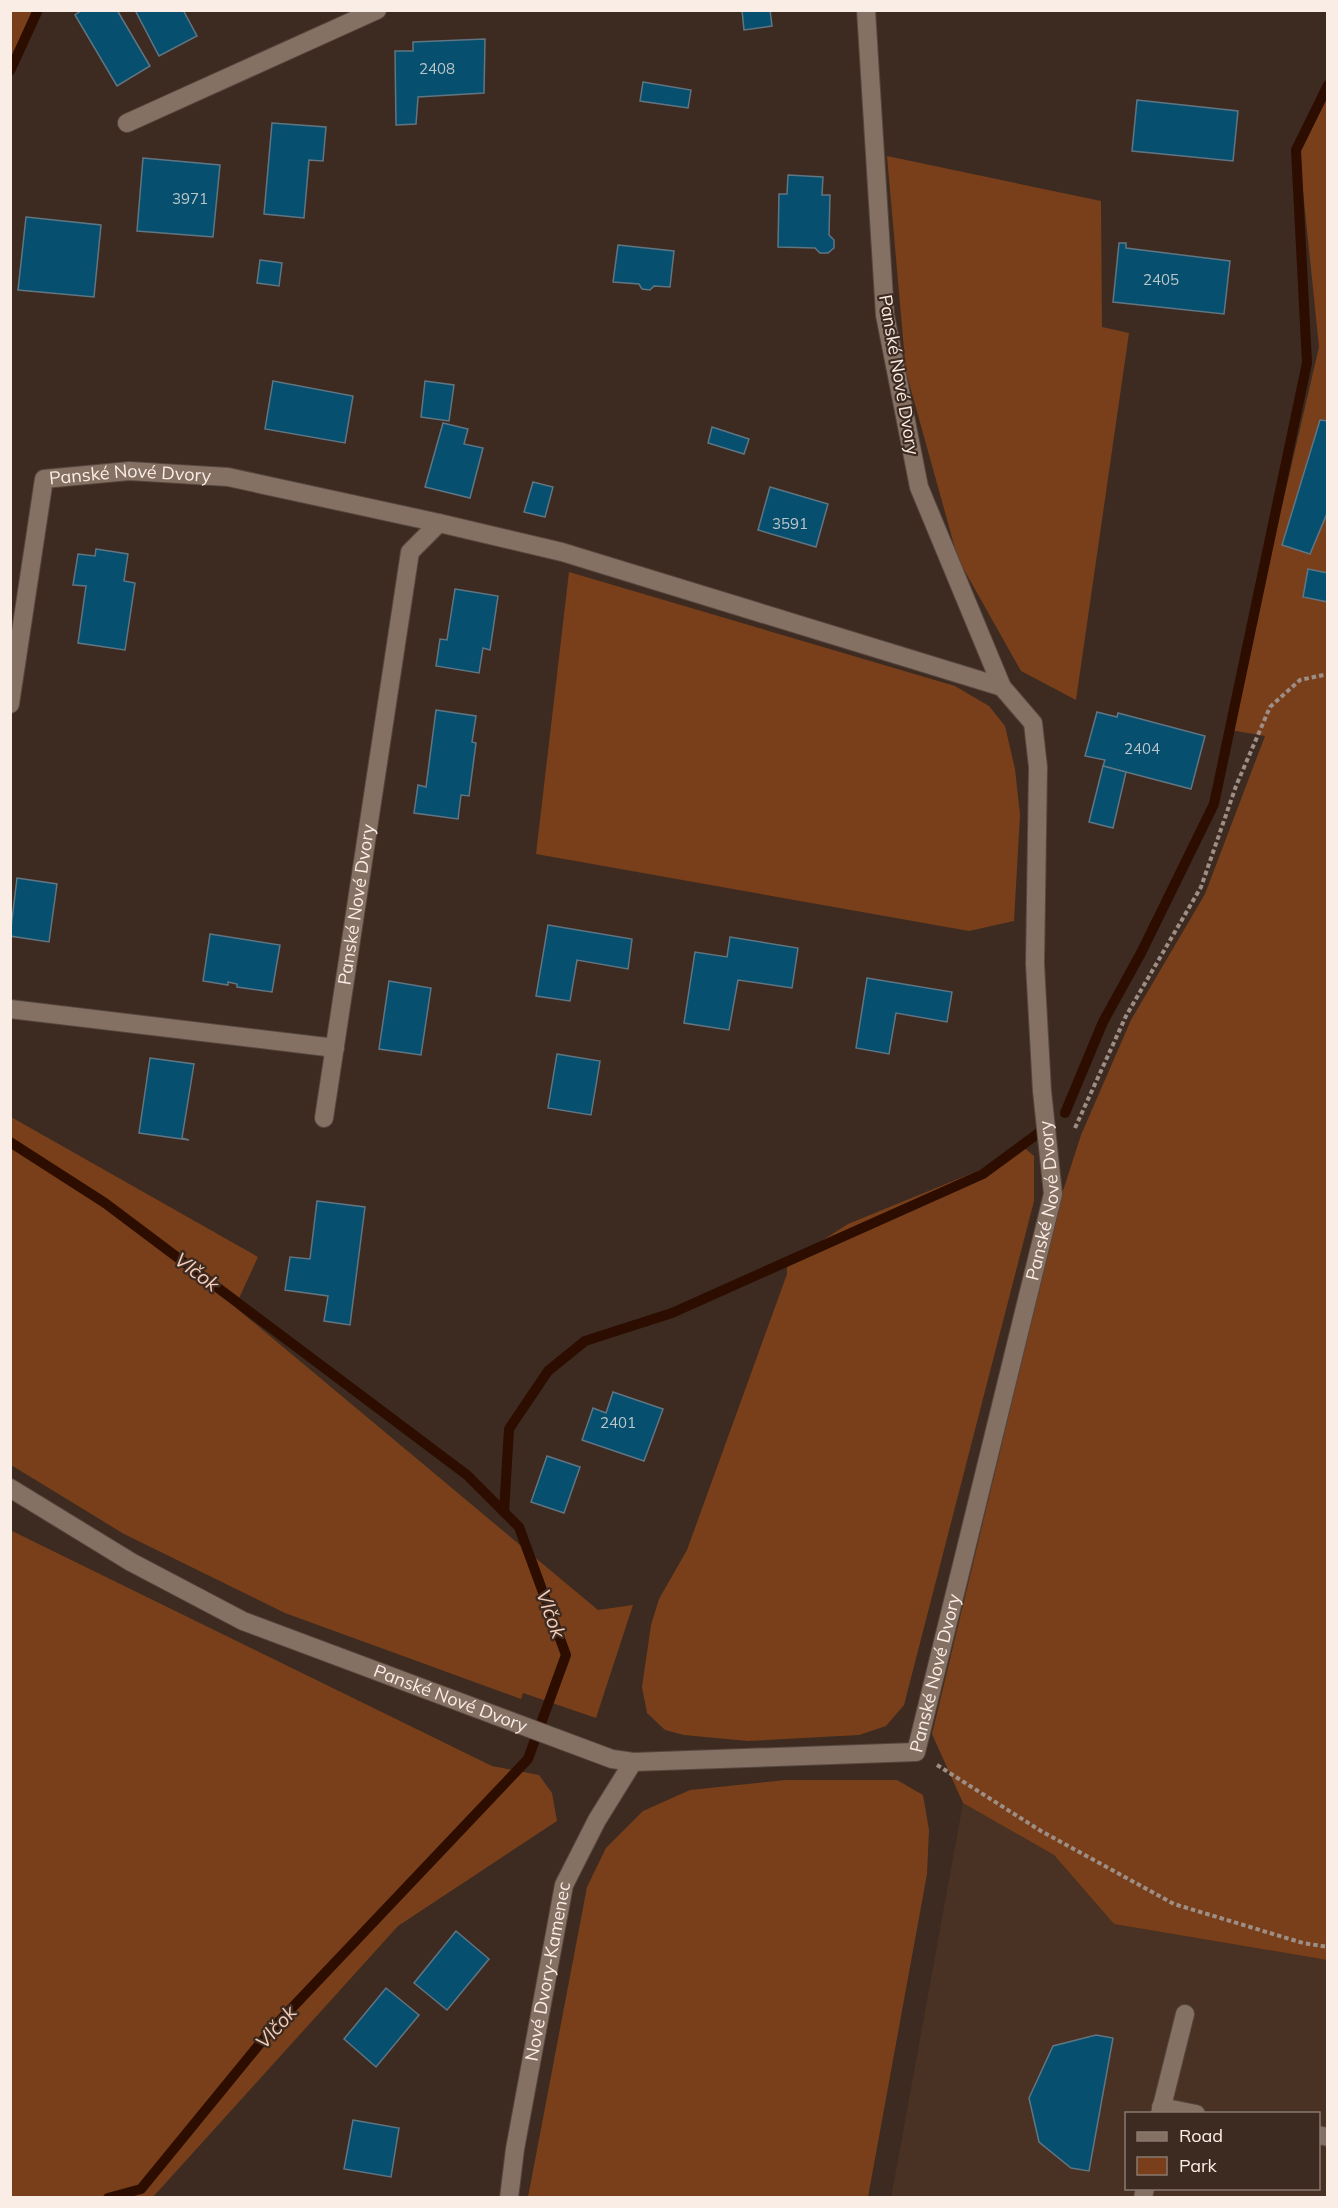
<svg xmlns="http://www.w3.org/2000/svg" width="1338" height="2208" font-family="Mulish,sans-serif">
  <style>
    .built { fill: #493123; fill-rule: evenodd }
    .green { fill: #783f1a }
    .lines { fill: none; stroke-linecap: round; stroke-linejoin: round }
    .stream { stroke: #2c0d00; stroke-width: 10 }
    .building { fill: #074f6e; stroke: #607582; stroke-width: 1.5 }
    .minor-casing { stroke: #56473f; stroke-width: 20 }
    .path { stroke: #9d8e86; stroke-width: 4; stroke-dasharray: 4.5 3; stroke-linecap: butt }
    .minor { stroke: #857064; stroke-width: 18 }
    .labels { text-anchor: middle; stroke-width: 4.5; stroke-linejoin: round; paint-order: stroke }
    .number-label { font-size: 15px; fill: #bcc6c8 }
    .street-label { font-size: 18px; fill: #f9ede6; stroke: #3d2b21 }
    .water-label { font-size: 20px; font-style: italic; fill: #f4cdb8; stroke: #3d2b21 }
  </style>
  <rect width="100%" height="100%" fill="#3d2b21"/>
  <path class="built" d="M963,1803L1054,1855L1114,1924L1327,1960V2197L891,2198ZM1126,2114H1318V2188H1126Z"/>
  <g class="green">
    <polygon points="11,10 32,11 11,58 10,11"/>
    <polygon points="1327,95 1327,1960 1114,1924 1054,1855 963,1803 932,1734 1062,1194 1081,1135 1131,1020 1205,894 1265,736 1230,730 1319,347 1299,152"/>
    <polygon points="887,156 1101,201 1102,327 1129,333 1076,700 1021,671 958,559 906,372"/>
    <polygon points="569,572 955,686 989,706 1005,726 1015,769 1020,815 1014,921 969,931 536,854"/>
    <polygon points="11,1117 258,1257 235,1307 598,1610 633,1605 596,1718 523,1693 521,1699 285,1613 124,1534 11,1465"/>
    <polygon points="1021,1145 1034,1156 1034,1201 904,1705 886,1726 859,1735 748,1741 684,1735 665,1730 647,1713 642,1687 651,1625 659,1599 687,1550 787,1274 787,1263 848,1224 980,1170"/>
    <polygon points="10,1530 492,1766 539,1775 552,1793 557,1821 398,1926 153,2197 11,2197"/>
    <polygon points="785,1780 897,1780 923,1795 929,1830 927,1874 868,2197 528,2197 587,1887 606,1848 643,1811 690,1790"/>
  </g>
  <g class="lines">
    <g class="stream">
      <polyline points="10,71 38,10"/>
      <polyline points="1065,1113 1103,1022 1141,953 1214,804 1307,363 1296,150 1328,85"/>
      <polyline points="10,1142 105,1203 467,1475 519,1527 566,1655 528,1759 271,2030 141,2189 108,2198"/>
      <polyline points="504,1512 509,1429 548,1371 585,1341 672,1313 983,1174 1040,1132"/>
    </g>
  </g>
  <g class="building">
    <polygon points="82,10 117,10 150,66 117,86 75,15"/>
    <polygon points="135,10 183,10 197,36 159,56"/>
    <polygon points="742,10 770,10 772,26 744,30"/>
    <polygon points="485,39 484,93 418,97 416,124 396,125 395,51 413,51 413,42"/>
    <polygon points="643,82 691,90 688,108 640,101"/>
    <polygon points="1137,100 1238,111 1233,161 1132,151"/>
    <polygon points="272,123 326,127 323,161 309,160 304,218 264,214"/>
    <polygon points="143,158 220,165 213,237 137,231"/>
    <polygon points="788,175 823,177 822,195 830,195 829,235 834,240 834,248 828,253 820,253 815,248 778,247 779,194 787,194"/>
    <polygon points="26,217 101,225 94,297 18,290"/>
    <polygon points="1119,243 1126,243 1126,248 1230,261 1224,314 1113,302"/>
    <polygon points="618,245 674,251 670,287 654,286 650,290 642,289 639,284 613,282"/>
    <polygon points="260,260 282,263 279,286 257,283"/>
    <polygon points="273,381 353,396 345,443 265,429"/>
    <polygon points="425,381 454,385 449,421 421,417"/>
    <polygon points="1320,420 1328,421 1328,511 1310,554 1282,545"/>
    <polygon points="443,423 468,429 464,444 483,448 470,498 425,487"/>
    <polygon points="712,427 749,439 744,454 708,443"/>
    <polygon points="533,482 553,487 545,517 524,512"/>
    <polygon points="770,487 828,504 816,547 758,530"/>
    <polygon points="96,549 128,554 124,581 135,583 125,650 78,643 86,586 73,585 78,554 95,556"/>
    <polygon points="1308,569 1328,573 1328,602 1303,597"/>
    <polygon points="455,589 498,596 490,650 483,648 479,673 436,666 440,639 447,640"/>
    <polygon points="436,710 476,716 472,742 476,743 469,796 461,795 458,819 414,813 418,785 426,787"/>
    <polygon points="1097,712 1117,717 1118,713 1205,736 1191,789 1103,766 1105,760 1085,756"/>
    <polygon points="1103,766 1126,772 1113,828 1089,822"/>
    <polygon points="17,878 57,884 49,942 10,936"/>
    <polygon points="548,925 632,939 628,969 577,960 570,1001 536,996"/>
    <polygon points="210,934 280,945 272,992 237,987 237,984 228,982 228,985 203,981"/>
    <polygon points="730,937 798,948 792,988 738,980 729,1030 684,1023 695,952 727,957"/>
    <polygon points="867,978 952,992 947,1022 896,1013 889,1054 856,1048"/>
    <polygon points="389,981 431,988 421,1055 379,1049"/>
    <polygon points="557,1054 600,1061 591,1115 548,1108"/>
    <polygon points="150,1058 194,1064 182,1138 189,1140 139,1133"/>
    <polygon points="317,1201 365,1207 350,1325 324,1321 328,1296 285,1290 290,1257 310,1259"/>
    <polygon points="613,1392 663,1409 644,1461 582,1440 593,1408 606,1413"/>
    <polygon points="547,1456 580,1467 564,1513 531,1502"/>
    <polygon points="456,1931 489,1959 447,2010 414,1983"/>
    <polygon points="386,1988 419,2015 376,2067 344,2039"/>
    <polygon points="1096,2035 1113,2038 1089,2171 1071,2168 1039,2142 1029,2098 1053,2046"/>
    <polygon points="353,2120 399,2128 391,2177 344,2169"/>
  </g>
  <g class="lines">
    <g class="minor-casing">
      <g id="minor">
        <polyline points="127,123 377,10"/>
        <path id="s1" d="M10,704L44,479L129,471L228,477L439,523"/>
        <polyline points="10,1009 335,1048"/>
        <path id="s2" d="M324,1118L410,552L439,523L562,552L1002,687"/>
        <path id="s3" d="M10,1488L131,1562L243,1621L612,1759L633,1762L916,1752L1053,1194L1042,1091L1035,964L1038,767L1033,723L1002,687L919,487L885,315L866,10"/>
        <polyline points="1161,2107 1196,2114"/>
        <polyline points="1160,2114 1185,2014"/>
        <polyline points="1318,2135 1328,2137"/>
        <path id="s4" d="M509,2198L515,2149L564,1885L597,1820L633,1762"/>
        <polyline points="1143,2198 1145,2188"/>
      </g>
    </g>
    <g class="path">
      <polyline points="1075,1128 1126,1016 1201,887 1236,786 1270,707 1300,680 1328,674"/>
      <polyline points="937,1765 1041,1831 1174,1904 1303,1943 1328,1947"/>
    </g>
    <use href="#minor" class="minor"/>
  </g>
  <g class="labels">
    <g class="number-label">
      <text x="437" y="74">2408</text>
      <text x="190" y="204">3971</text>
      <text x="1161" y="285">2405</text>
      <text x="790" y="529">3591</text>
      <text x="1142" y="754">2404</text>
      <text x="618" y="1428">2401</text>
    </g>
    <g class="street-label">
      <text transform="translate(899 375) rotate(80)" y="6">Panské Nové Dvory</text>
      <text dy="6" stroke="none"><textPath href="#s1" startOffset="314">Panské Nové Dvory</textPath></text>
      <text dy="6" stroke="none"><textPath href="#s2" startOffset="216">Panské Nové Dvory</textPath></text>
      <text dy="6" stroke="none"><textPath href="#s3" startOffset="1534">Panské Nové Dvory</textPath></text>
      <text dy="6" stroke="none"><textPath href="#s3" startOffset="1048">Panské Nové Dvory</textPath></text>
      <text dy="6" stroke="none"><textPath href="#s3" startOffset="490">Panské Nové Dvory</textPath></text>
      <text dy="6" stroke="none"><textPath href="#s4" startOffset="230">Nové Dvory-Kamenec</textPath></text>
    </g>
    <g class="water-label">
      <text transform="translate(197 1272) rotate(37)" y="7">Vlčok</text>
      <text transform="translate(551 1614) rotate(70)" y="7">Vlčok</text>
      <text transform="translate(276 2027) rotate(-48)" y="7">Vlčok</text>
    </g>
  </g>
  <rect width="1338" height="2208" fill="none" stroke="#f9ede6" stroke-width="24"/>
  <rect x="1125" y="2112" width="195" height="78" fill="#3d2b21" stroke="#887970" stroke-width="1.5"/>
  <rect x="1137" y="2132" width="30" height="9" fill="#857064" stroke="#887970" stroke-width="1.5"/>
  <text x="1179" y="2142" font-size="18" fill="#f9ede6">Road</text>
  <rect x="1137" y="2157" width="30" height="18" fill="#783f1a" stroke="#887970" stroke-width="1.5"/>
  <text x="1179" y="2172" font-size="18" fill="#f9ede6">Park</text>
</svg>
